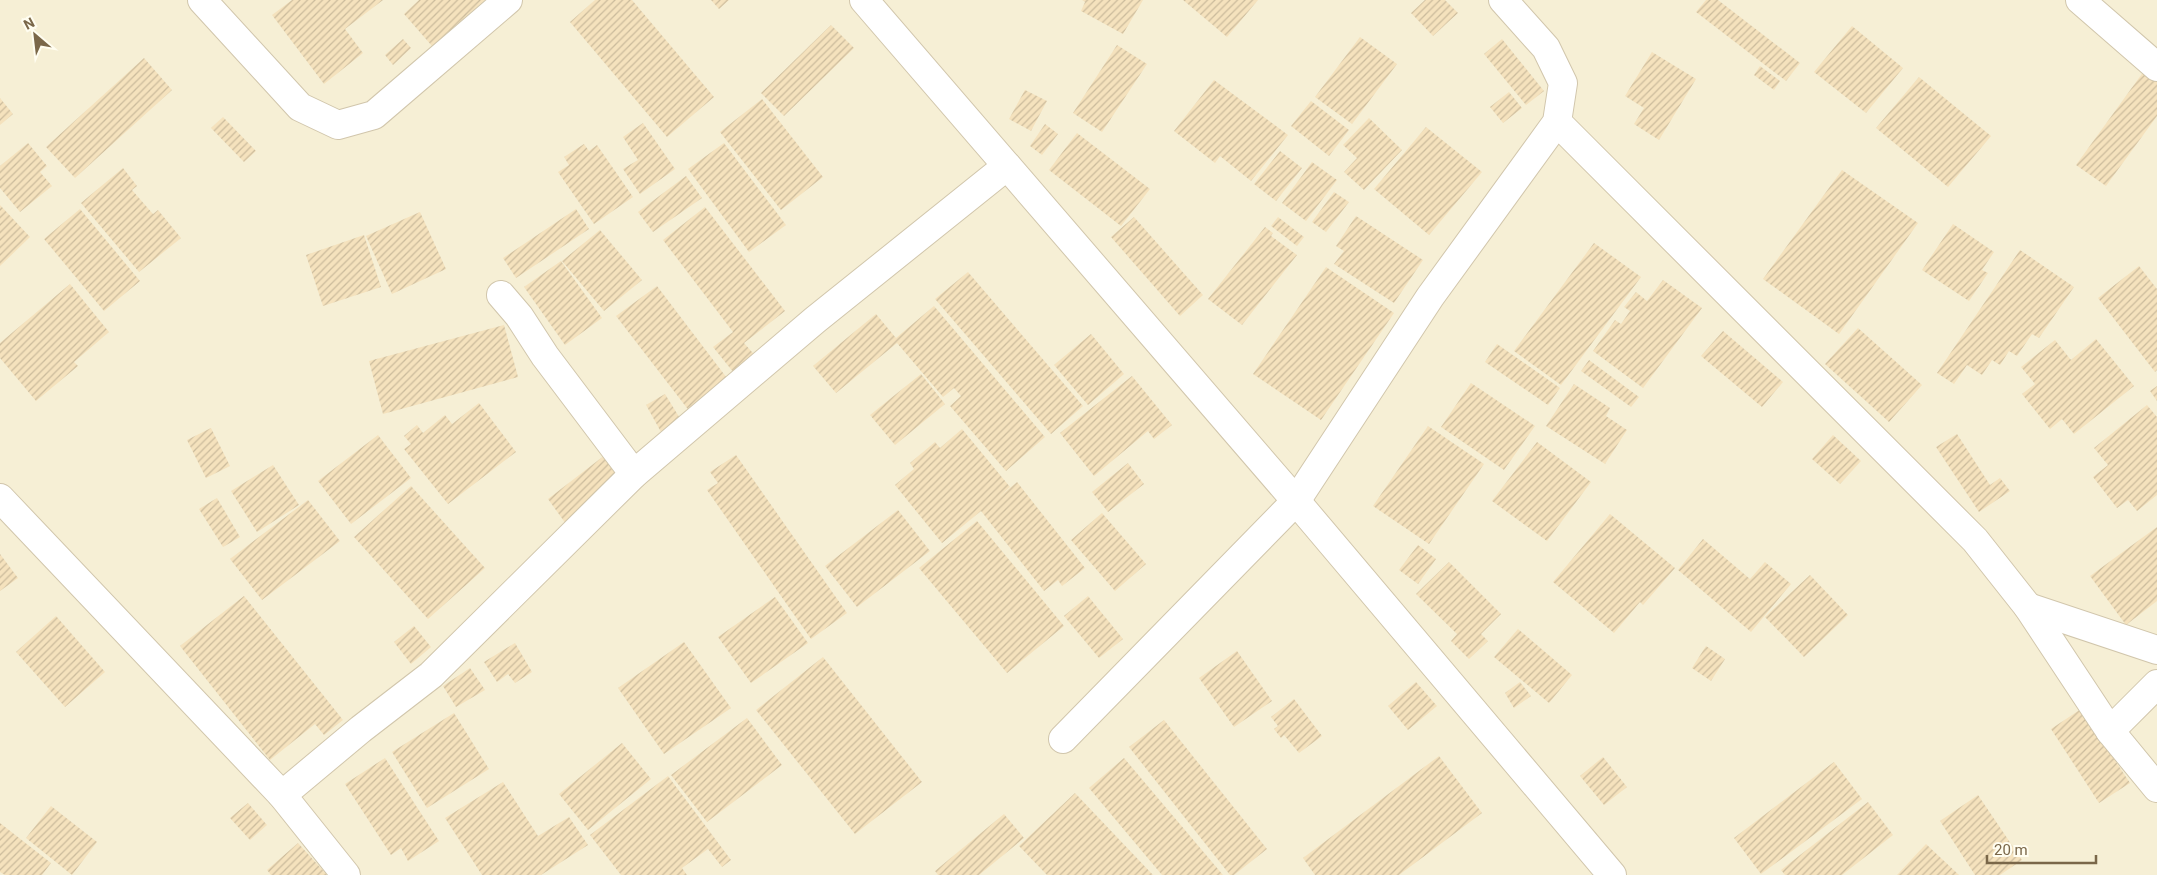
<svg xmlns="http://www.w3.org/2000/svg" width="2157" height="875" font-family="Roboto,sans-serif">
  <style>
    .residential { fill: #f6efd5 }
    .building { fill: url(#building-hatch) }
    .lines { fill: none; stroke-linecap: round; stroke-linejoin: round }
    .minor-casing { stroke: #d1c6ac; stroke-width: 30 }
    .minor { stroke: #fff; stroke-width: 28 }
  </style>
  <defs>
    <pattern id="building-hatch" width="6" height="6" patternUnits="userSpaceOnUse" patternTransform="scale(1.25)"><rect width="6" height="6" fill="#f5e2bd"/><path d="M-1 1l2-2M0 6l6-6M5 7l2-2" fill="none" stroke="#cbbb9c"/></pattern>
  </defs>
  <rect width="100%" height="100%" fill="#fefbe8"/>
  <rect class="residential" x="0" y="0" width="2157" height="875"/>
  <g class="building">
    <polygon points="292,0 383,0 345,29 363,53 324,84 272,15"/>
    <polygon points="419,0 485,0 432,46 404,14"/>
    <polygon points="595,0 632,0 714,97 667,137 570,22"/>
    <polygon points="711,0 729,0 719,9"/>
    <polygon points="1082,0 1143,0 1123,34 1081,11 1085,2"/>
    <polygon points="1183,0 1258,0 1227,37"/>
    <polygon points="1425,0 1445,0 1458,13 1433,36 1411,13"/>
    <polygon points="1706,0 1718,0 1800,63 1786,81 1696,12"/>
    <polygon points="831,25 854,48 784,116 761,93"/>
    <polygon points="1852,26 1903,68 1866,113 1814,72"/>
    <polygon points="1360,37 1397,64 1352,124 1315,97"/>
    <polygon points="403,39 411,48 393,65 385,55"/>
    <polygon points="1502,39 1544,91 1526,105 1484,54"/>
    <polygon points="1117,45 1147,64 1102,132 1073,113"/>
    <polygon points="1652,52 1696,79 1659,140 1634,124 1644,108 1625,96"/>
    <polygon points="144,58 172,90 75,178 46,147"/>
    <polygon points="1760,66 1780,81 1774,90 1754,75"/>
    <polygon points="2144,71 2157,80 2157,116 2106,186 2076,165"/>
    <polygon points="1919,77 1991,136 1948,187 1876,128"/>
    <polygon points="1214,80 1288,135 1251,181 1220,156 1215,163 1174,131"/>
    <polygon points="1025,90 1047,101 1031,131 1009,119"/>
    <polygon points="1509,92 1522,108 1503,123 1490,107"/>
    <polygon points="0,98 13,114 0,125"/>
    <polygon points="762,99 823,177 781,210 720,132"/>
    <polygon points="1311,101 1349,130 1329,156 1291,126"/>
    <polygon points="223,117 256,151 244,162 211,128"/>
    <polygon points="1369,118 1402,150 1364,190 1344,172 1357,158 1343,145"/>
    <polygon points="643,123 675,169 640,194 623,169 638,160 623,137"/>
    <polygon points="1045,124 1058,134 1042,155 1030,146"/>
    <polygon points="1426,127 1482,172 1429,235 1374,189"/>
    <polygon points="1077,133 1150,189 1121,226 1049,170"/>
    <polygon points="28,143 47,166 40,172 52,186 20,212 0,188 0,166"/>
    <polygon points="724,143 786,225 749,252 688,169"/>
    <polygon points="584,144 589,151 597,145 633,197 594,224 558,172 569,165 564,157"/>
    <polygon points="1280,151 1302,168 1276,201 1254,184"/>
    <polygon points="1312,162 1337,180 1306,221 1282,203"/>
    <polygon points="123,168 137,186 132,190 153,214 158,210 181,238 139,272 81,203"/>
    <polygon points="1842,170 1918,223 1839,334 1763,279"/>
    <polygon points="686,176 702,198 653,232 638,212"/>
    <polygon points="1334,192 1349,202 1326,232 1312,222"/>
    <polygon points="0,205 30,237 0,266"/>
    <polygon points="705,207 785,311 744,343 759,360 738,378 713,347 733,332 663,240"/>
    <polygon points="80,209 140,281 104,311 44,239"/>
    <polygon points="576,209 589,229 516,278 503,258"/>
    <polygon points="420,212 446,269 392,294 366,236"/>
    <polygon points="1356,216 1423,260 1394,303 1334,264 1344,251 1336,246"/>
    <polygon points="1134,217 1203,295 1180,316 1111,237"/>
    <polygon points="1278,217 1304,237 1297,246 1271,226"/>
    <polygon points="1953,224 1994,252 1982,270 1988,273 1969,301 1922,270"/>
    <polygon points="1265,227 1273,233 1271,236 1297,255 1242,325 1208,299"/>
    <polygon points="600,230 642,280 604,311 562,261"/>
    <polygon points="364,235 381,287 323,306 306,255"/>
    <polygon points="1594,243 1641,277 1561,385 1514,351"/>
    <polygon points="2020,250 2074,287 2039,338 2032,334 2017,356 2009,351 2000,365 1992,360 1982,375 1967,365 1954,384 1937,373"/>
    <polygon points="561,261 602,318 565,345 524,287"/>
    <polygon points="2139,266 2157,289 2157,370 2155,372 2098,298"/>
    <polygon points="1326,267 1394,313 1321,420 1253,374"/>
    <polygon points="968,272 1083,406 1051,434 935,299"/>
    <polygon points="1663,280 1702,308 1643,388 1593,351 1615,320 1621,324 1630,311 1624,307 1636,292 1647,301"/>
    <polygon points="70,284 109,332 74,362 78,366 36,401 0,358 0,343"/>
    <polygon points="657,286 730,382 690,412 616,316"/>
    <polygon points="934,306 1045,437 1006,471 950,406 961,396 954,388 943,397 897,343 836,393 813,366 876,314 896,338"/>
    <polygon points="504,325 518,377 383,414 369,361"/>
    <polygon points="1858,328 1922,385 1889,422 1825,364"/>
    <polygon points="1723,331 1783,382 1762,407 1701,356"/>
    <polygon points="1091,334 1124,374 1088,405 1054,365"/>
    <polygon points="2096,339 2134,386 2074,434 2062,419 2050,429 2022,394 2035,384 2021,367 2055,340 2071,360"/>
    <polygon points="1497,344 1560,388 1548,405 1485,362"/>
    <polygon points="1589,360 1639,397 1631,407 1581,371"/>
    <polygon points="921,374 945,404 895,445 870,415"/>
    <polygon points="1132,376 1172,425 1154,439 1148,431 1094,476 1060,433"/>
    <polygon points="1471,383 1535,426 1504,470 1441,427"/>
    <polygon points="1574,384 1610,408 1606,416 1627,430 1605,464 1546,426"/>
    <polygon points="2157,386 2157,401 2150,391"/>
    <polygon points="665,394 681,420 661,432 646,405"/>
    <polygon points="479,403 516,452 448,504 404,449 411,444 404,436 417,425 423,433 445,415 452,424"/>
    <polygon points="2147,405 2157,417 2157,495 2137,511 2128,500 2117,508 2093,477 2108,465 2094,448"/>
    <polygon points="1428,426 1484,464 1429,544 1373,506"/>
    <polygon points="211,428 230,466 206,478 187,440"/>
    <polygon points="962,429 1010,487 997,499 1017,482 1085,568 1062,586 1058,580 1044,591 981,511 942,543 895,485 914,469 910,463 935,442 940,448"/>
    <polygon points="1957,434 1990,485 2000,478 2010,491 1979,512 1936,447"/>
    <polygon points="378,435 411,478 351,524 318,481"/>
    <polygon points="1833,435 1861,461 1840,484 1812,459"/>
    <polygon points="1537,442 1591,482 1547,541 1492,501"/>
    <polygon points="605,455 624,479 566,524 548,499"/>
    <polygon points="736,455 847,613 811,639 707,490 718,483 710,472"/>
    <polygon points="1128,463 1144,484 1108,512 1092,492"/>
    <polygon points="273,465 299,505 257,532 231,491"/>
    <polygon points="411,486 485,568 428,619 354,537"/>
    <polygon points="217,498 240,537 223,547 199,509"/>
    <polygon points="308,500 340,541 262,600 230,559"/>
    <polygon points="898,510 930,551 857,607 825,566"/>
    <polygon points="1102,513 1146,564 1115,591 1071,540"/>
    <polygon points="1610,514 1675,568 1643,605 1640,602 1614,633 1553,582"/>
    <polygon points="977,521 1064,626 1007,673 919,568"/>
    <polygon points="2157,527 2157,601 2126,625 2090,576"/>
    <polygon points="1703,539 1750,579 1765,562 1791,584 1751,632 1678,570"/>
    <polygon points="1418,545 1436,559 1418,584 1399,570"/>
    <polygon points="0,554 18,578 0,591"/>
    <polygon points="1449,562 1501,614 1481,634 1488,641 1469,659 1451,641 1457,634 1416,594"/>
    <polygon points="1810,575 1848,615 1804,657 1765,617"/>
    <polygon points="244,596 343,720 324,735 315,724 270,760 180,646"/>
    <polygon points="1088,596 1123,639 1099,658 1064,616"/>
    <polygon points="775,597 808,643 751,683 718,637"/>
    <polygon points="56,616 105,672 65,707 16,652"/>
    <polygon points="414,626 431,647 411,664 394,642"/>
    <polygon points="1518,629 1572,675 1549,703 1494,657"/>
    <polygon points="684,642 731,708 664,754 618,688"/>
    <polygon points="515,643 532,672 515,683 508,674 497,682 484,662"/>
    <polygon points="1706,646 1725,659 1711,681 1692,668"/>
    <polygon points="1237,651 1272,701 1234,727 1199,678"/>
    <polygon points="823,657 922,782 855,834 756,710"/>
    <polygon points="470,668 485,690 456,707 443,686"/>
    <polygon points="1416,682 1437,706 1408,730 1388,706"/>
    <polygon points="1520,682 1531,696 1514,708 1505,693"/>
    <polygon points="1294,699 1322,736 1299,753 1284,735 1281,738 1274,729 1278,726 1271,717"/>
    <polygon points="2081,709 2130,783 2099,803 2051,729"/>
    <polygon points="454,713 489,769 427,808 392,752"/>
    <polygon points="747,718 782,765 707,822 671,775"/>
    <polygon points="1164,720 1267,849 1234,875 1230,875 1129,747"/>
    <polygon points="622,743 651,779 588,830 559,794"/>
    <polygon points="1439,756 1482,813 1399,875 1315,875 1303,858"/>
    <polygon points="1603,757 1627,787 1604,805 1580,776"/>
    <polygon points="385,758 439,841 408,861 401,848 391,855 345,784"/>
    <polygon points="1124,758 1223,875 1162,875 1089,788"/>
    <polygon points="1834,762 1862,799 1761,874 1734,838"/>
    <polygon points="668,776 731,860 722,867 708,849 682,868 687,875 621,875 590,835"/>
    <polygon points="503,782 538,836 569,817 588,845 541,875 482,875 445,818"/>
    <polygon points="1075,793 1153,875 1047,875 1019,846"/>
    <polygon points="1978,795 2022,860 2000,875 1975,875 1940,821"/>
    <polygon points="1868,802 1893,835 1842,875 1785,875 1781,870"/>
    <polygon points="248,803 267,825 250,840 230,818"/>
    <polygon points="51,806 97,842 72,875 26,838"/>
    <polygon points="1004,814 1024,838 979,875 938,875 935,871"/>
    <polygon points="0,823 51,863 42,875 5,875 0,872"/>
    <polygon points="298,843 327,875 271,875 267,870"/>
    <polygon points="1926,844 1959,875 1897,875"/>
  </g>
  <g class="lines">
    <g class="minor-casing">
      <g id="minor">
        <polyline points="202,0 300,107 338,125 374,115 508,0"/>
        <polyline points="864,0 1296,501 1612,875"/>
        <polyline points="2080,0 2157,67"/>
        <polyline points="1557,122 1975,540 2028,607 2110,731 2157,788"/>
        <polyline points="501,295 519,316 545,356 634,474"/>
        <polyline points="0,498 282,795 346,875"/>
        <polyline points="2028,607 2157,650"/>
        <polyline points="2110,731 2157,684"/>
        <polyline points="1063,739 1296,501 1430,297 1557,122 1563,83 1546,48 1503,0"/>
        <polyline points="282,795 361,729 431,675 634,474 815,320 1007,166"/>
      </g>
    </g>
    <use href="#minor" class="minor"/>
  </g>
  <g transform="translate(35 35) rotate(332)" stroke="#fffdf0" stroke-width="4" paint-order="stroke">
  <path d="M0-4L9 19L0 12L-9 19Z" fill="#7a6749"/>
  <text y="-8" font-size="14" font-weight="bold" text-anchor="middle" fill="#7a6749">N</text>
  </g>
  <path d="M1987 855v8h109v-8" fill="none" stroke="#7a6749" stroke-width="2.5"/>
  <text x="1994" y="855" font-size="15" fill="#7a6749" stroke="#fffdf0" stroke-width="4" paint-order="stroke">20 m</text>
</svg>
